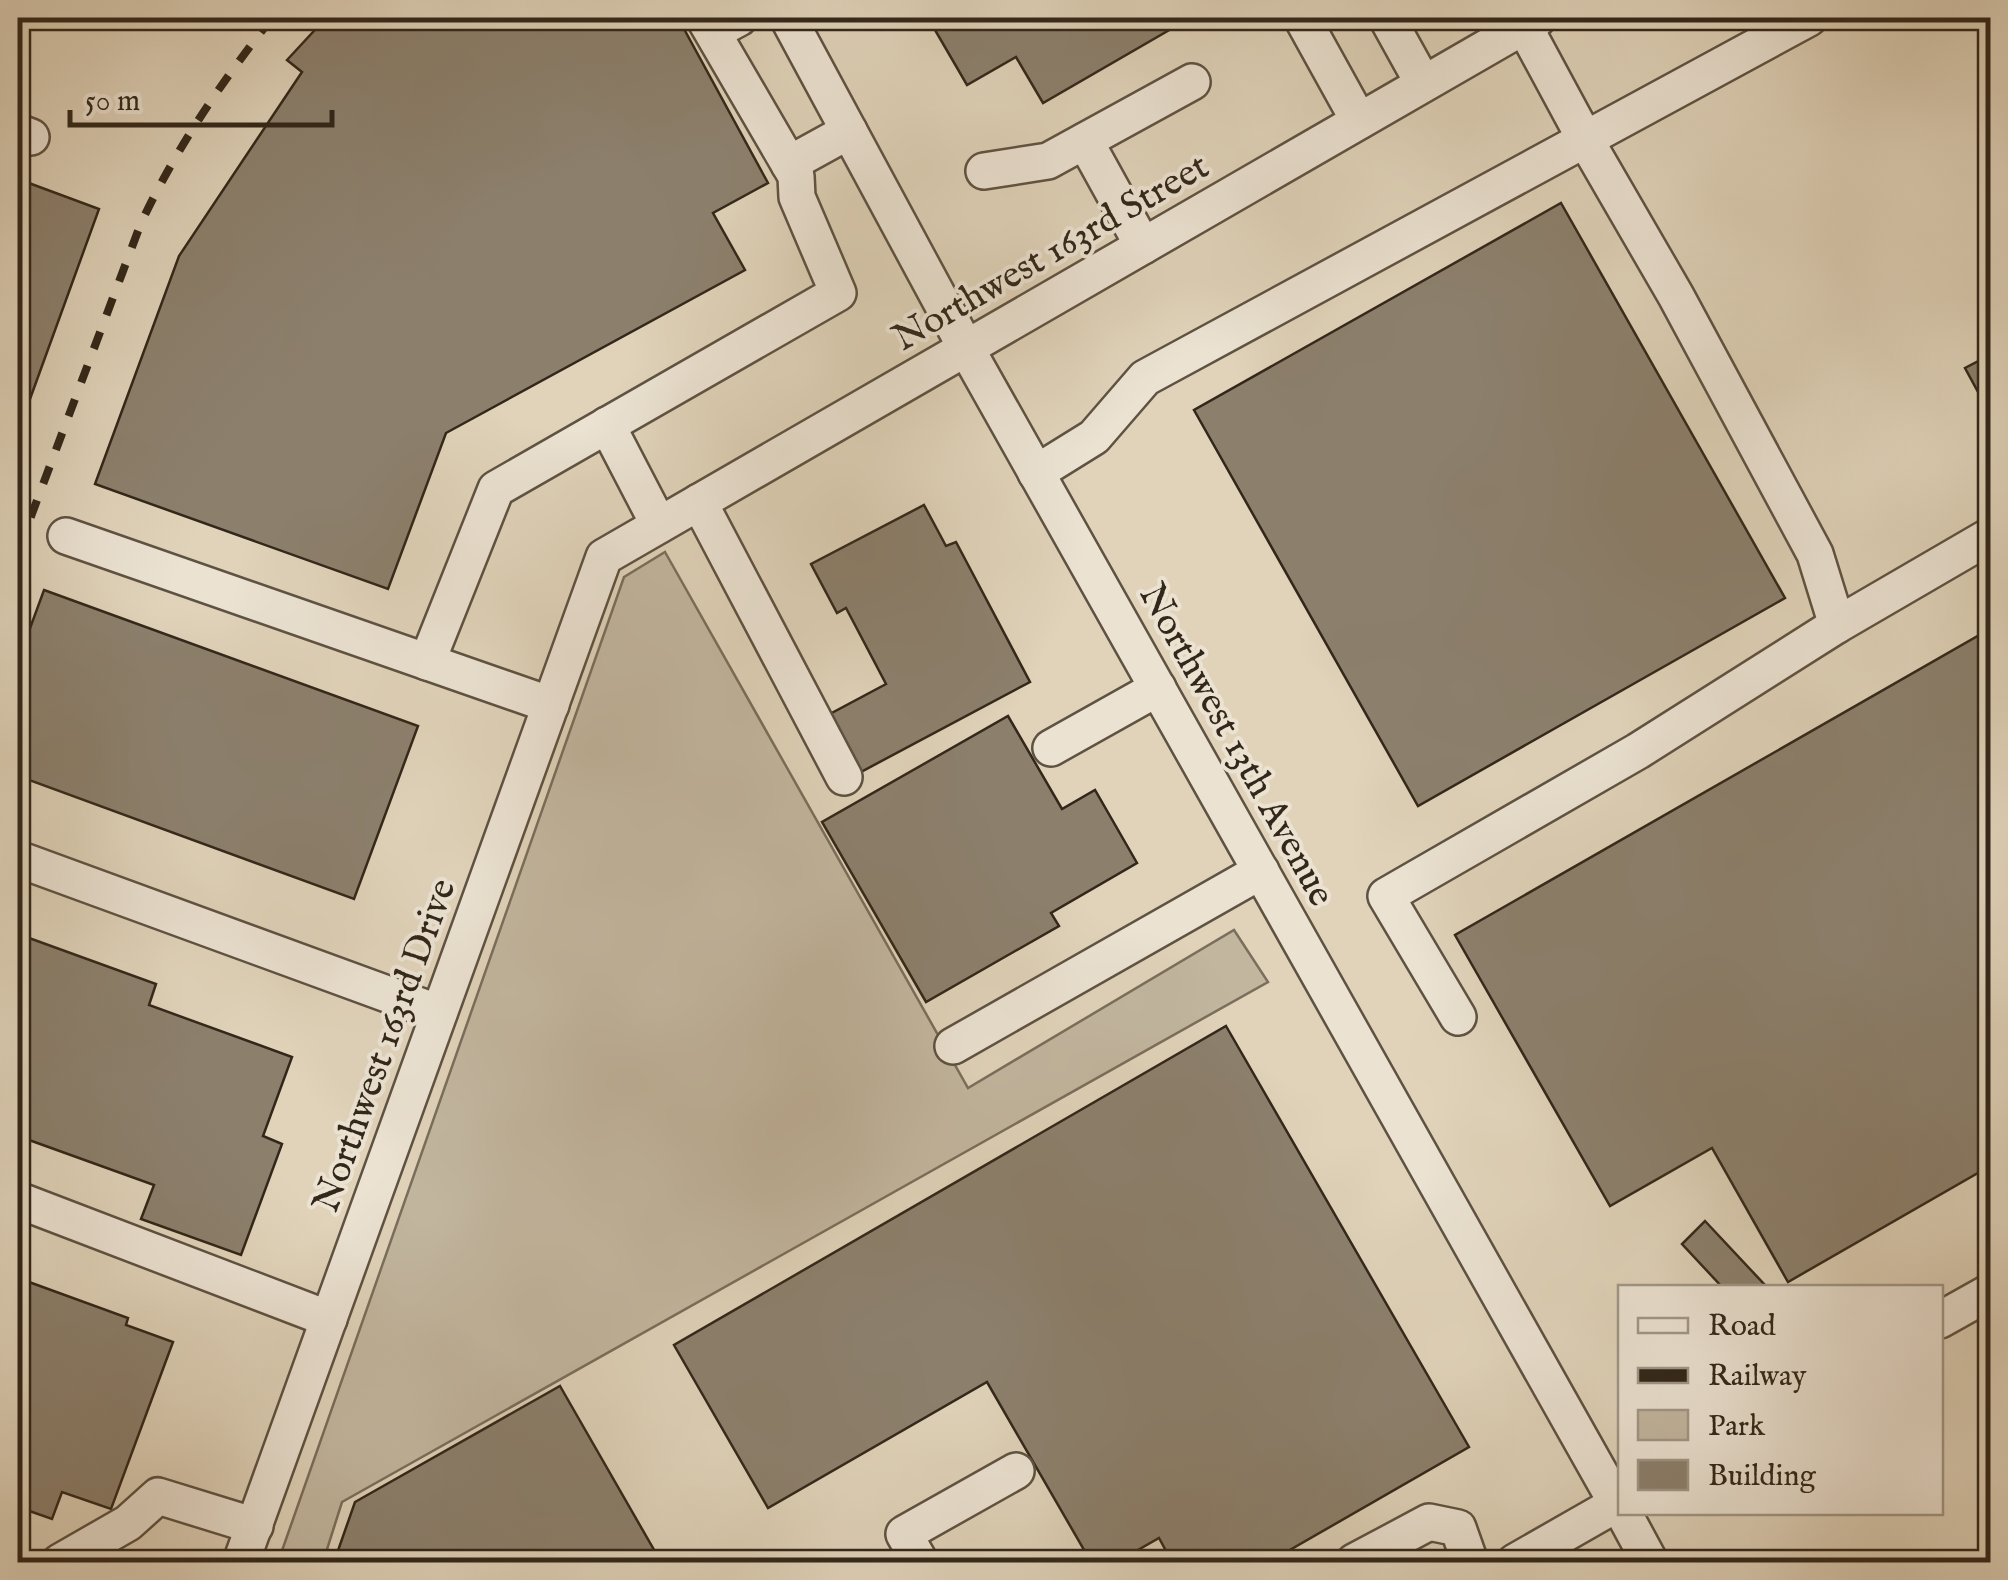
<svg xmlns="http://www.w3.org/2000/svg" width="2008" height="1580" font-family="'IM FELL English',serif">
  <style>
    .green { fill: #c2b69f; stroke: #7a6e5c; stroke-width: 2.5 }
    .building { fill: #8c806d; stroke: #32271a; stroke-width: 2.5 }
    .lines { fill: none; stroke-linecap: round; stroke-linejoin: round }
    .minor-casing { stroke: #5e5242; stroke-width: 40 }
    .minor { stroke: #ebe2d2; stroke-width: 35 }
    .rail { stroke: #32271a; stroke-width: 8; stroke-dasharray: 18 18; stroke-linecap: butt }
    .labels { text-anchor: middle; stroke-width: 8; stroke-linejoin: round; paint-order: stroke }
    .street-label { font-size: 38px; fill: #32271a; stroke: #ebe2d2 }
  </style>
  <rect width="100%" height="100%" fill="#e0d3ba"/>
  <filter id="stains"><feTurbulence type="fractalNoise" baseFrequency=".002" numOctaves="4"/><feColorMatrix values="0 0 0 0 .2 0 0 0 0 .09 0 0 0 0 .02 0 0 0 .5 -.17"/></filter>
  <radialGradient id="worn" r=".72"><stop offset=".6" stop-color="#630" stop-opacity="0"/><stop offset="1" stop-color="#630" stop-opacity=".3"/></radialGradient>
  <polygon class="green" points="665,552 968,1088 1234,930 1268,982 342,1502 323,1562 278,1562 624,577"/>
  <g class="building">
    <polygon points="326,18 678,18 768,183 713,213 745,270 446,433 388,589 95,484 179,256 302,72 287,60"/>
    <polygon points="928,18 1190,18 1043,103 1016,57 967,85"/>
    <polygon points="18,179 99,209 18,432"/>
    <polygon points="1561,203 1785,598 1418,806 1194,410"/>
    <polygon points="1990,355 1990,414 1965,368"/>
    <polygon points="924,505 946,546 956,542 1030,682 859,773 828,715 886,684 846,608 837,613 811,564"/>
    <polygon points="44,590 418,726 354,899 18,776 18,661"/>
    <polygon points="1990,629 1990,1166 1788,1282 1712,1148 1610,1206 1455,935"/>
    <polygon points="1008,716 1062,809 1095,790 1137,863 1051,913 1059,926 926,1002 822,822"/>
    <polygon points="18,934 156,984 149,1005 292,1057 263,1136 282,1144 241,1255 141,1219 154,1185 18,1136"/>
    <polygon points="1226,1026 1469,1447 1269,1562 1172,1562 1159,1538 1117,1562 1091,1562 987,1382 768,1508 674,1345"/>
    <polygon points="1705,1221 1764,1284 1760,1288 1723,1288 1682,1244"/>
    <polygon points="18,1278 128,1318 126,1325 173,1342 111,1509 62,1492 52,1519 18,1507"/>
    <polygon points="560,1386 661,1562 334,1562 355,1502"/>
  </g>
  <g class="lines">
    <g class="minor-casing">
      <g id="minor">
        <polyline points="788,18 966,348 1620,1509"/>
        <polyline points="1302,18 1359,121"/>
        <polyline points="1387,18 1423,83"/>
        <polyline points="1524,26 1585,139 1676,296 1815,554 1837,625 1990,536"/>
        <polyline points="713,32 739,18"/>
        <polyline points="18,132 31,137"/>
        <polyline points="1085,141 1143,246"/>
        <polyline points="789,164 849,131"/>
        <polyline points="984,171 1048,161 1192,82"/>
        <polyline points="607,425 659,525"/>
        <polyline points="1036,473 1094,437 1145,378 1809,18"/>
        <polyline points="699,502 844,777"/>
        <polyline points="66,536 551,705"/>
        <polyline points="427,662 496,489 838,293 797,197 796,176 704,18"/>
        <polyline points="1051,748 1158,688"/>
        <polyline points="18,859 439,1013"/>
        <polyline points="1458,1017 1386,896 1638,751 1837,625"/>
        <polyline points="953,1046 1261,871"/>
        <polyline points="18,1200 329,1319"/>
        <polyline points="1940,1320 1990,1292"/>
        <polyline points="1623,1512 1650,1562"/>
        <polyline points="60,1562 128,1523 158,1496 255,1526"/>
        <polyline points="241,1562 604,557 1538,18"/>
        <polyline points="920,1562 904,1534 1016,1471"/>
        <polyline points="1354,1562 1429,1522 1458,1528 1470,1562"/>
        <polyline points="1515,1562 1620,1502"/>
      </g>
    </g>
    <use href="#minor" class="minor"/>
    <path class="rail" d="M18,551L141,223C177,147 220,84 272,18"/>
  </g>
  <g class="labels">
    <g class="street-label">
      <text transform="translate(1050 251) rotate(-30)" y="13">Northwest 163rd Street</text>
      <text transform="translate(1238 744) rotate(61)" y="13">Northwest 13th Avenue</text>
      <text transform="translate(383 1045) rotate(-70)" y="13">Northwest 163rd Drive</text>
    </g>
  </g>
  <rect width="2008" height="1580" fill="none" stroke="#e0d3ba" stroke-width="60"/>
  <rect x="20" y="20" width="1968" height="1540" fill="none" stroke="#32271a" stroke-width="5"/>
  <rect x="30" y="30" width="1948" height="1520" fill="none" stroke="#32271a" stroke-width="2.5"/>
  <rect x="1618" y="1285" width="325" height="230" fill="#ebe2d2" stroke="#a19788" stroke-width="2.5"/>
  <rect x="1638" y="1318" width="50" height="15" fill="#ebe2d2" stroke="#a19788" stroke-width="2.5"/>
  <text x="1708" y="1335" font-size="30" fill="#32271a">Road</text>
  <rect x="1638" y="1368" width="50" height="15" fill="#32271a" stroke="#a19788" stroke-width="2.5"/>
  <text x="1708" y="1385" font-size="30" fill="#32271a">Railway</text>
  <rect x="1638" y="1410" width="50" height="30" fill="#c2b69f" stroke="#a19788" stroke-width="2.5"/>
  <text x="1708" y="1435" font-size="30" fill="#32271a">Park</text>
  <rect x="1638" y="1460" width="50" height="30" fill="#8c806d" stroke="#a19788" stroke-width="2.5"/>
  <text x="1708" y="1485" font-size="30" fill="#32271a">Building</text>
  <path d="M70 110v15h262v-15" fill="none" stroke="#32271a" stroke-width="5"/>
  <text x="85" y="110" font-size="30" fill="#32271a" stroke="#ebe2d2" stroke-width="8" paint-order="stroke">50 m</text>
  <rect width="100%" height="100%" filter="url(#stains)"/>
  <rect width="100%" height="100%" fill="url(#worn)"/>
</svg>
